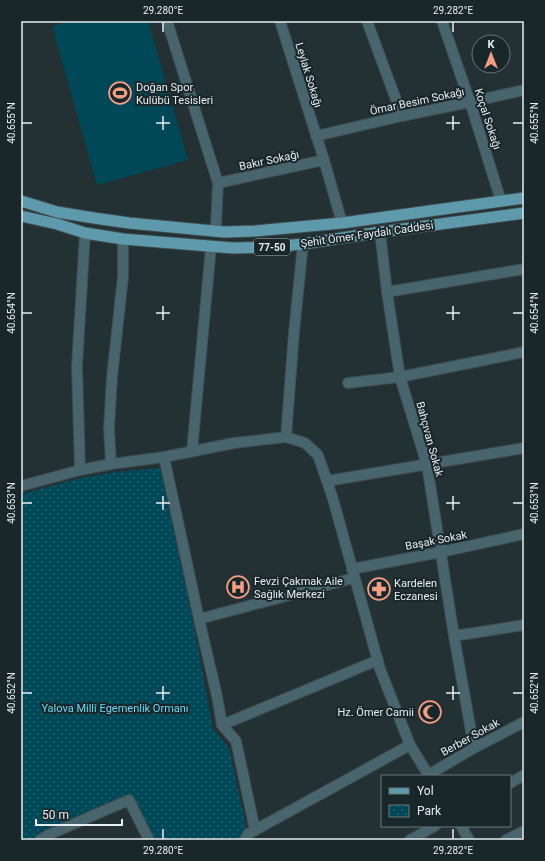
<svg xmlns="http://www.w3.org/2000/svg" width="545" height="861" font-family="Roboto,sans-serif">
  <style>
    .park { fill: url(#park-dots) }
    .pitch { fill: #004857 }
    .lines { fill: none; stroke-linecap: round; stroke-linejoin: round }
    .minor-casing { stroke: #3e4b4e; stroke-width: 12 }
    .primary-casing { stroke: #3e4b4e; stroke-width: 13 }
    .minor { stroke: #48646d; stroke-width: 10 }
    .primary { stroke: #5e9aab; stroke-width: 11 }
    .ticks { fill: none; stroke: #e6eef1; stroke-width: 1.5 }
    .labels { text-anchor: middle; stroke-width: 4; stroke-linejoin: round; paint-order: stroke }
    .shield { fill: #19262a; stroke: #a8b2b5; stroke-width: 1 }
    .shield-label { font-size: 10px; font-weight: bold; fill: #e6eef1 }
    .street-label { font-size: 11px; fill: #e6eef1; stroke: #19262a }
    .poi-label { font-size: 11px; fill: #e6eef1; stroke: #19262a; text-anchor: start }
    .park-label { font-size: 11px; fill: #69d8f5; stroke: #19262a }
    .neatline { fill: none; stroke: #e6eef1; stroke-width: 1.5 }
    .ticks-label { font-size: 10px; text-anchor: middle; fill: #e6eef1 }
  </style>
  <defs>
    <pattern id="park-dots" width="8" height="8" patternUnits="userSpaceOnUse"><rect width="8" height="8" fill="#004857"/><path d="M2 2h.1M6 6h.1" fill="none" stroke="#256370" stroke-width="1.8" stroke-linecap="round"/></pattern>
  </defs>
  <rect width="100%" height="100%" fill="#233034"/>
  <polygon class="park" points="160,468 192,615 213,729 229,748 248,834 245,840 149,840 129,800 40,840 21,840 21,494 80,478 116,472"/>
  <polygon class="pitch" points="71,21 148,21 188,160 97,185 52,26"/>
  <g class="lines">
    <g class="minor-casing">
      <g id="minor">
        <polyline points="167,21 218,183 216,226 211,231"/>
        <polyline points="280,21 324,160 342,223"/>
        <polyline points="367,21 402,116"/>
        <polyline points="442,21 470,102 501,201"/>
        <polyline points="316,136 402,116 470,102 524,90"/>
        <polyline points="218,183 324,160"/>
        <polyline points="380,232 387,292 400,377 427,465 454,636 474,748"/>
        <polyline points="387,292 524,269"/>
        <polyline points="348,383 400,377 524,352"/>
        <polyline points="286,437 294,332 303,244"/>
        <polyline points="192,451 211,247"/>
        <polyline points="164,457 199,619 217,696 222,725 236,741 255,830"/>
        <polyline points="111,464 109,428 112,377 123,277 123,239"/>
        <polyline points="80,470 77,366 85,233"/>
        <polyline points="327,481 524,448"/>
        <polyline points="21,486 80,470 111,464 164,457 234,443 286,437 305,443 318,455 333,499 380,669 410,745 429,776"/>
        <polyline points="352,569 441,552 524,534"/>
        <polyline points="199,619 354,578"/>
        <polyline points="454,636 524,625"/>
        <polyline points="222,725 378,660"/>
        <polyline points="428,775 474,748 524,722"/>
        <polyline points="510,783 524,775"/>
        <polyline points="461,826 469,840"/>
        <polyline points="40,840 48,835 129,800 149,840"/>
        <polyline points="245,840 248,834 410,745"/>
        <polyline points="410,840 435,826"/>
        <polyline points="506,840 524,831"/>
      </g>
    </g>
    <g class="primary-casing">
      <g id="primary">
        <polyline points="21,201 57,212 94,218 129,223 224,232 255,231 342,223 524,198"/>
        <polyline points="21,216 57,224 85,233 123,239 233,248 270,247 303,244 380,232 524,213"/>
      </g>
    </g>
    <use href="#minor" class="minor"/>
    <use href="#primary" class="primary"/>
  </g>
  <path class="ticks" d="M163,22V32M453,22V32M163,116V130M453,116V130M22,123H32M156,123H170M446,123H460M513,123H523M163,306V320M453,306V320M22,313H32M156,313H170M446,313H460M513,313H523M163,496V510M453,496V510M22,503H32M156,503H170M446,503H460M513,503H523M163,686V700M453,686V700M22,693H32M156,693H170M446,693H460M513,693H523M163,829V839M453,829V839"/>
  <defs>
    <g id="stadium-ring" transform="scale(1.15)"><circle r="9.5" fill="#19262a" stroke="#f39f85" stroke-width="1.5"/><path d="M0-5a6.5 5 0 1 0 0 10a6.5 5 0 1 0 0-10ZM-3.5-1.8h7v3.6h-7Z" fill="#f39f85"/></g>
    <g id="hospital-ring" transform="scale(1.15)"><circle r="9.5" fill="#19262a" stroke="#f39f85" stroke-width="1.5"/><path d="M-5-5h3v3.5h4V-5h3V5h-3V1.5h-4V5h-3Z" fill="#f39f85"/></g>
    <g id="pharmacy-ring" transform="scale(1.15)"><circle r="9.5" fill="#19262a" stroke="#f39f85" stroke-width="1.5"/><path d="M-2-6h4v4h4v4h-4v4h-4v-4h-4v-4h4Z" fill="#f39f85"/></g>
    <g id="mosque-ring" transform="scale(1.15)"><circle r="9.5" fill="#19262a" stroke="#f39f85" stroke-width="1.5"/><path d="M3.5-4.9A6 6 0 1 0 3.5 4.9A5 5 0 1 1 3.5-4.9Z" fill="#f39f85"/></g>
  </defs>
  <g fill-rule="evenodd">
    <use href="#stadium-ring" x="120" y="93"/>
    <use href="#hospital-ring" x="238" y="587"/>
    <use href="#pharmacy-ring" x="379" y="589"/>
    <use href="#mosque-ring" x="430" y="712"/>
  </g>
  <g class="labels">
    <rect class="shield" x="254" y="239" width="36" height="16" rx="3"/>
    <g class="shield-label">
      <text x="272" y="251">77-50</text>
    </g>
    <g class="street-label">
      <text transform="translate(309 75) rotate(73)" y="4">Leylak Sokağı</text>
      <text transform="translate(417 101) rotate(-12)" y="4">Ömar Besim Sokağı</text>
      <text transform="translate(488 119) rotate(72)" y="4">Koçal Sokağı</text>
      <text transform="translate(269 160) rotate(-12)" y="4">Bakır Sokağı</text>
      <text transform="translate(367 234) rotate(-8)" y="4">Şehit Ömer Faydalı Caddesi</text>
      <text transform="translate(430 439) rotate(75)" y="4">Bahçıvan Sokak</text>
      <text transform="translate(436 540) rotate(-11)" y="4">Başak Sokak</text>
      <text transform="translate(470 737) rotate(-29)" y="4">Berber Sokak</text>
    </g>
    <g class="poi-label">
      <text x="136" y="91">Doğan Spor<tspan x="136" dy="13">Kulübü Tesisleri</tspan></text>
      <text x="254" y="585">Fevzi Çakmak Aile<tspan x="254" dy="13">Sağlık Merkezi</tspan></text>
      <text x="394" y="587">Kardelen<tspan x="394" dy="13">Eczanesi</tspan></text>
      <text x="414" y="716" text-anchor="end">Hz. Ömer Camii</text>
    </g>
    <g class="park-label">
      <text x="115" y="712">Yalova Millî Egemenlik Ormanı</text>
    </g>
  </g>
  <rect width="545" height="861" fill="none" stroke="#19262a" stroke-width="44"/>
  <rect x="381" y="775" width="130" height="52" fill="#19262a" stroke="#6b767a"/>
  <rect x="389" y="788" width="20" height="6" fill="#5e9aab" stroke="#6b767a"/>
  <text x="417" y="795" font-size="12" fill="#e6eef1">Yol</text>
  <rect x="389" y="805" width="20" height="12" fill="url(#park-dots)" stroke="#6b767a"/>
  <text x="417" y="815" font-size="12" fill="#e6eef1">Park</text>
  <g transform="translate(491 54)"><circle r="19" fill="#19262a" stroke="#6b767a"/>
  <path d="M0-3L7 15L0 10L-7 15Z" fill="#f39f85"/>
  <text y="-6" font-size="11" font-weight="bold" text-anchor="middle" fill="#e6eef1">K</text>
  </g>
  <path d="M36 819v6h86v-6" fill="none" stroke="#e6eef1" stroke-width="2"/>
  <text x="42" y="819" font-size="12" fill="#e6eef1" stroke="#19262a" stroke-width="3" paint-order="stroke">50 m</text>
  <rect x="22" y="22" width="501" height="817" class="neatline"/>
  <g class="ticks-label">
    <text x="163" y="14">29.280°E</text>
    <text x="453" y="14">29.282°E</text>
    <text transform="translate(11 123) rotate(-90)" y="4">40.655°N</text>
    <text transform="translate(534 123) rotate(-90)" y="4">40.655°N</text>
    <text transform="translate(11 313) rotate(-90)" y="4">40.654°N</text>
    <text transform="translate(534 313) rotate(-90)" y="4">40.654°N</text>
    <text transform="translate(11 503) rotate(-90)" y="4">40.653°N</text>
    <text transform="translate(534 503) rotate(-90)" y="4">40.653°N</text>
    <text transform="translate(11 693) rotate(-90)" y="4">40.652°N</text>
    <text transform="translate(534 693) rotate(-90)" y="4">40.652°N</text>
    <text x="163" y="854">29.280°E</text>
    <text x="453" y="854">29.282°E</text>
  </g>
</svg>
